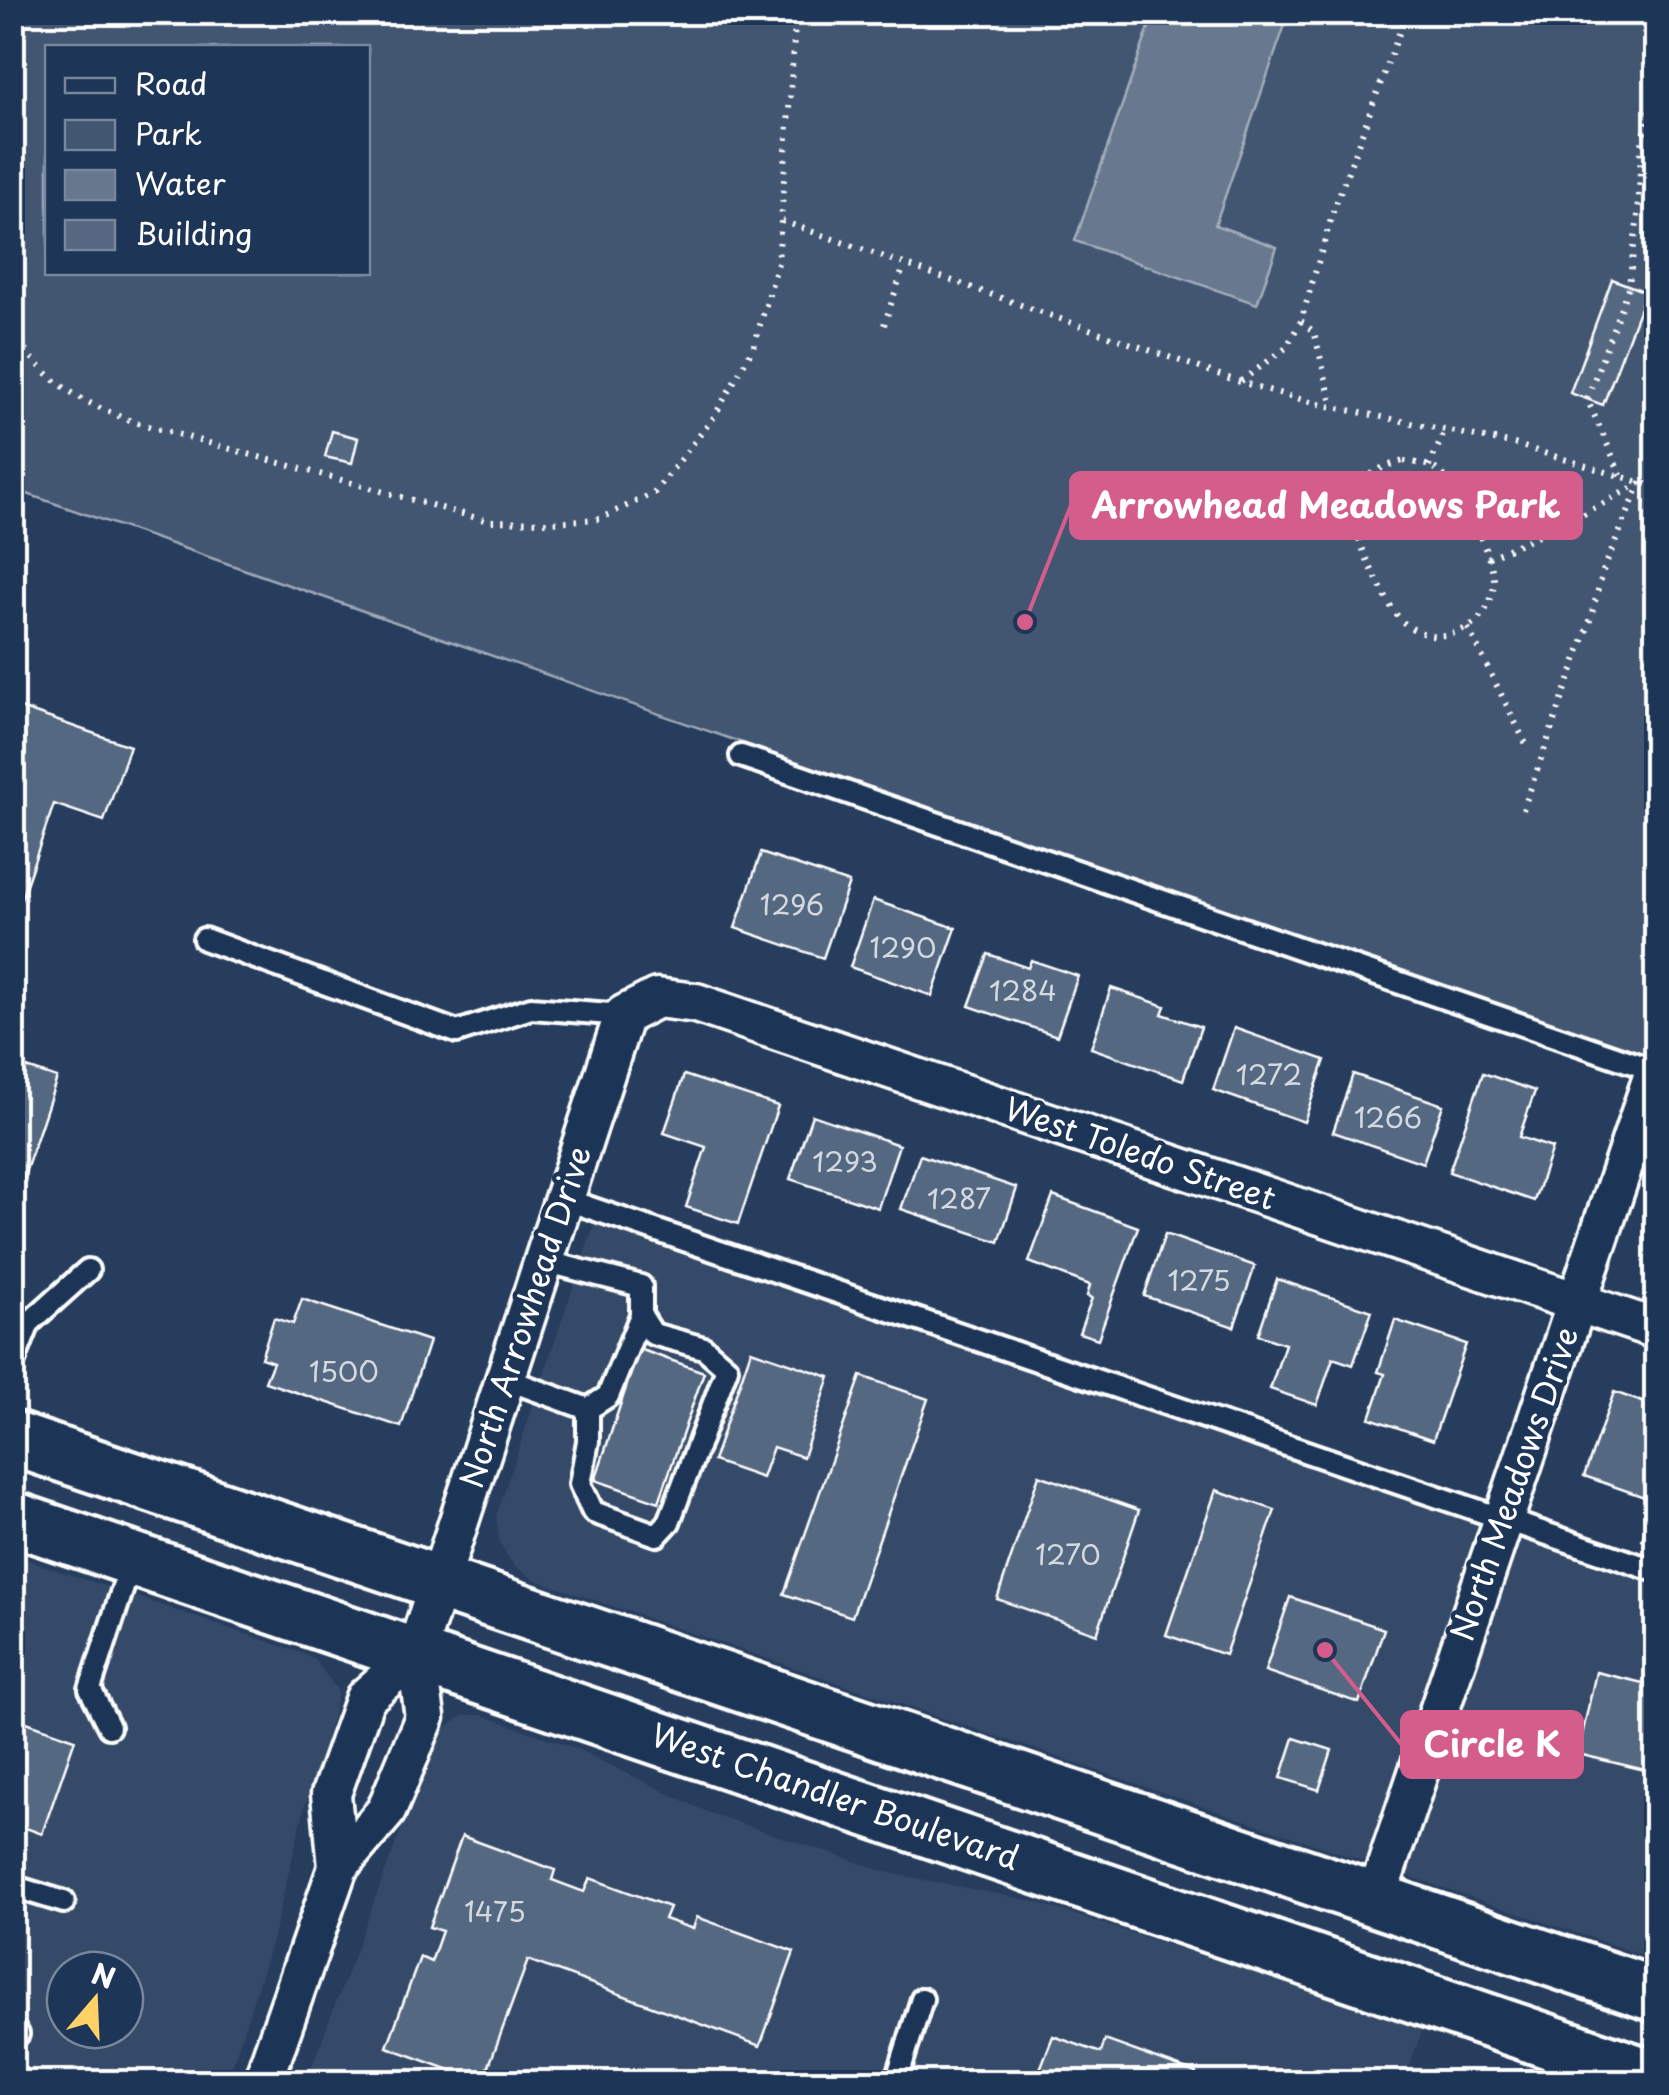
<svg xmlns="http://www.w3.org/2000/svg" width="1669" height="2095" font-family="'Playpen Sans',sans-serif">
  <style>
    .built { fill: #344a68; fill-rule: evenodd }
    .green { fill: #425672; stroke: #a0aab8; stroke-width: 2.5; fill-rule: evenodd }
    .water { fill: #67788e; stroke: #a4aebb; stroke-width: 2.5 }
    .building { fill: #556781; stroke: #fff; stroke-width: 2.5 }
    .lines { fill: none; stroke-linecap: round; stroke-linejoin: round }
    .lane-casing { stroke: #fff; stroke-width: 28 }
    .street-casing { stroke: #fff; stroke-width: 45 }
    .secondary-casing { stroke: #fff; stroke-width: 60 }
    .path { stroke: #fff; stroke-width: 6; stroke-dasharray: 2.5 8; stroke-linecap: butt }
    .lane { stroke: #1d3557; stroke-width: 20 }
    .street { stroke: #1d3557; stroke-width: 38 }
    .secondary { stroke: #1d3557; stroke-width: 52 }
    .labels { text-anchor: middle; stroke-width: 9; stroke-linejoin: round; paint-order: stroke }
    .number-label { font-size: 28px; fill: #d4d9e0 }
    .street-label { font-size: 32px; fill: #fff; stroke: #1d3557 }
    .leader { fill: none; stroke: #d45d8c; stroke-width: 4 }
    .callout-dot { fill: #d45d8c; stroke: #1d3557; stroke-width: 4 }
    .callout { fill: #d45d8c; stroke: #d45d8c; stroke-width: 4 }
    .callout-label { font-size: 35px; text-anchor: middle; font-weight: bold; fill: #fff }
  </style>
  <rect width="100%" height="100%" fill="#263d5e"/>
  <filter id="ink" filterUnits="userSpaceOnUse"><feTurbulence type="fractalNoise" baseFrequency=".01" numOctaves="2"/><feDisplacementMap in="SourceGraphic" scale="20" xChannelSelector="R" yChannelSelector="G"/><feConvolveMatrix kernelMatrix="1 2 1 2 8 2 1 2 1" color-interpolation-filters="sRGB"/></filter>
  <g filter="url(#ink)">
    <g class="built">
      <polygon points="596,1219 1656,1583 1656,1960 535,1580 514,1566 500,1544 496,1516"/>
      <path d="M13,1555L302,1653L315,1660L338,1691L333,1717L305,1806L273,1938L227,2082H13ZM65,1970H125V2030H65Z"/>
      <polygon points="464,1715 482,1715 573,1747 707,1812 890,1873 1033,1901 1423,2028 1404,2082 306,2082 437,1734"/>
    </g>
    <path class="green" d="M13,13H1656V1061L13,489ZM48,48H368V272H48Z"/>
    <polygon class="water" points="1154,13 1259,13 1286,22 1215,225 1277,247 1257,304 1075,241"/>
    <g class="building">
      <polygon points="1612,279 1646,292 1603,405 1570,393"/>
      <polygon points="332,431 358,438 352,463 325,457"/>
      <polygon points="12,705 130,746 104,821 54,804 12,925"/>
      <polygon points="761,853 849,883 823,958 735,928"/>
      <polygon points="873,900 956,928 932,996 850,967"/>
      <polygon points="988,954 1028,968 1031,960 1078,976 1057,1036 969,1006"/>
      <polygon points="1111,988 1165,1006 1162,1014 1201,1027 1183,1080 1091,1048"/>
      <polygon points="1234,1028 1325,1060 1304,1122 1213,1090"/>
      <polygon points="12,1063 57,1078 12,1212"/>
      <polygon points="1483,1073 1535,1091 1519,1137 1552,1148 1534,1201 1449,1172"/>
      <polygon points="1353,1074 1443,1105 1423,1163 1333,1132"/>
      <polygon points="684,1075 778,1106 738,1224 686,1207 706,1147 664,1133"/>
      <polygon points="812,1115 899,1145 878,1208 790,1179"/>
      <polygon points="920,1155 1017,1188 999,1242 901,1209"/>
      <polygon points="1053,1196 1138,1227 1098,1339 1079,1333 1092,1298 1087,1296 1090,1285 1029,1262"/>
      <polygon points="1165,1234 1255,1266 1234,1327 1144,1296"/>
      <polygon points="1277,1279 1372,1311 1353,1365 1333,1358 1317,1405 1270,1389 1285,1344 1258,1335"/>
      <polygon points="302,1299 429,1341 401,1427 265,1382 273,1362 261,1358 274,1318 293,1324"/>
      <polygon points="1395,1320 1466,1344 1433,1440 1370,1418 1385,1374 1378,1372"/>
      <polygon points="639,1349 704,1372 659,1502 595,1480"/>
      <polygon points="751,1350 830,1377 803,1457 773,1447 762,1478 713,1461"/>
      <polygon points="861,1376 928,1399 852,1617 784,1594"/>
      <polygon points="1614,1392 1656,1407 1656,1545 1642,1540 1656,1501 1584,1476"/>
      <polygon points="1039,1475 1139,1510 1097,1634 997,1599"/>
      <polygon points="1216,1490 1275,1510 1225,1655 1166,1635"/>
      <polygon points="1290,1597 1384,1629 1359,1703 1265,1671"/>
      <polygon points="1596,1672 1656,1686 1656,1784 1647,1782 1649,1771 1578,1754"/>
      <polygon points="12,1717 75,1739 42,1834 12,1823"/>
      <polygon points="1294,1738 1332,1750 1319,1790 1281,1778"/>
      <polygon points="462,1836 555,1870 552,1880 584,1892 590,1878 669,1907 664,1919 693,1929 697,1917 794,1952 760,2046 528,1960 483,2082 387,2047 420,1957 431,1962 442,1931 429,1927"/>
      <polygon points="1053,2036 1101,2053 1105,2040 1196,2073 1192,2082 1035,2082"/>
    </g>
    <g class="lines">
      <g class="lane-casing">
        <g id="lane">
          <polyline points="741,756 1656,1071"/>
          <polyline points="204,939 457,1032 531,1008 624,1015"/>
          <polyline points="564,1199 1656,1571"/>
          <polyline points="544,1261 641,1286 641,1315 608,1396 588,1409"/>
          <polyline points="12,1366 29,1323 88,1270"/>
          <polyline points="506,1379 588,1409 588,1441 580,1484 593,1512 657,1535 669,1522 727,1368 704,1348 653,1334 641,1315"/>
          <polyline points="109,1727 90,1689 132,1560"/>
          <polyline points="12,1886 64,1902"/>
          <polyline points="12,2032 18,2034"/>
          <polyline points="896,2082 922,1999"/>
        </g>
      </g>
      <g class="street-casing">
        <g id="street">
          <polyline points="338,1867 331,1794 365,1698 416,1653"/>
          <polyline points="1376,1898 1655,1071"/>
          <polyline points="263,2082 338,1867 386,1811 425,1717 416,1653 624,1015 657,998 696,1003 1656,1329"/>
        </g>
      </g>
      <g class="secondary-casing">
        <g id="secondary">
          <polyline points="12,1438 1656,1995"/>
          <polyline points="12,1518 1656,2078"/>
        </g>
      </g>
      <g class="path">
        <polyline points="782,221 1240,382 1314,403 1514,444 1656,487"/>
        <polyline points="1301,321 1314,332 1333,407"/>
        <polyline points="884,325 904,266"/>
        <path d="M12,333C50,384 76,400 134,422L488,521L552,522L599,519L654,493L714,417L753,348L766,305L778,263L796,12"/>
        <polyline points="1241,381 1286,348 1301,321 1333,212 1407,12"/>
        <path d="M1404,461C1417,463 1430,464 1440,472C1458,486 1493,557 1494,580C1494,595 1488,610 1477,620C1455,640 1422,641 1401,620C1389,607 1382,589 1374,574C1350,526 1334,476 1404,461Z"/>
        <polyline points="1429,466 1446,429"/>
        <polyline points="1621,475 1587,399 1629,285 1638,215 1641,148 1656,83"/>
        <polyline points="1315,487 1356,499"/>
        <polyline points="1488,558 1584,514 1640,483"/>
        <polyline points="1468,628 1529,750"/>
        <polyline points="1523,810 1589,624 1603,571 1641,482"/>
      </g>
      <use href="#lane" class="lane"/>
      <use href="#street" class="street"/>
      <use href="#secondary" class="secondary"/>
    </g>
  </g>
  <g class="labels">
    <g class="number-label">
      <text x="792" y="915">1296</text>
      <text x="903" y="958">1290</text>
      <text x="1023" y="1001">1284</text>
      <text x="1269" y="1085">1272</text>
      <text x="1388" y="1128">1266</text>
      <text x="845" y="1172">1293</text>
      <text x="959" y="1209">1287</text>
      <text x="1199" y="1291">1275</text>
      <text x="344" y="1382">1500</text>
      <text x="1068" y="1565">1270</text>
      <text x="495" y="1922">1475</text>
    </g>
    <g class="street-label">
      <text transform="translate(1140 1154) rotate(19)" y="11">West Toledo Street</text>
      <text transform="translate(526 1317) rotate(-72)" y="11">North Arrowhead Drive</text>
      <text transform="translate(1515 1484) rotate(-71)" y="11">North Meadows Drive</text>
      <text transform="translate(835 1797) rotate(19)" y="11">West Chandler Boulevard</text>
    </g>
  </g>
  <path class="leader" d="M1025 622L1071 505M1325 1650L1402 1745"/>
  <g class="callout-dot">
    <circle cx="1025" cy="622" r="10"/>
    <circle cx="1325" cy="1650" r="10"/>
  </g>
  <g class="callout">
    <rect x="1071" y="473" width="510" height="65" rx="10"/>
    <rect x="1402" y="1712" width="180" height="65" rx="10"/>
  </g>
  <g class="callout-label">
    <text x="1326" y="518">Arrowhead Meadows Park</text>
    <text x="1492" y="1757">Circle K</text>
  </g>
  <rect width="1669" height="2095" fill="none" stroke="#1d3557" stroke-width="50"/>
  <rect x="25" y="25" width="1619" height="2045" fill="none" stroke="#fff" stroke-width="4" filter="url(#ink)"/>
  <rect x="45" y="45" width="325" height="230" fill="#1d3557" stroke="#77869a" stroke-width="2.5"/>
  <rect x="65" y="78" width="50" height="15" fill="#1d3557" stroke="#77869a" stroke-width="2.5"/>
  <text x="135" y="95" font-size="30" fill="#ffffff">Road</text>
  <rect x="65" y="120" width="50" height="30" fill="#425672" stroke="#77869a" stroke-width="2.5"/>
  <text x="135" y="145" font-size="30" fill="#ffffff">Park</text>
  <rect x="65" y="170" width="50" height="30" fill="#67788e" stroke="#77869a" stroke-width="2.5"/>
  <text x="135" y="195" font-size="30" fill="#ffffff">Water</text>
  <rect x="65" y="220" width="50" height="30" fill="#556781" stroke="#77869a" stroke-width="2.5"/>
  <text x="135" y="245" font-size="30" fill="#ffffff">Building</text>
  <g transform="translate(95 2000) rotate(19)"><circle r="48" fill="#1d3557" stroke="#77869a" stroke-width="2.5"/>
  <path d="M0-8L18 38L0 25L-18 38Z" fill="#ffd166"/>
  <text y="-15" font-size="28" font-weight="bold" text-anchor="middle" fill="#ffffff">N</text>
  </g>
</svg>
